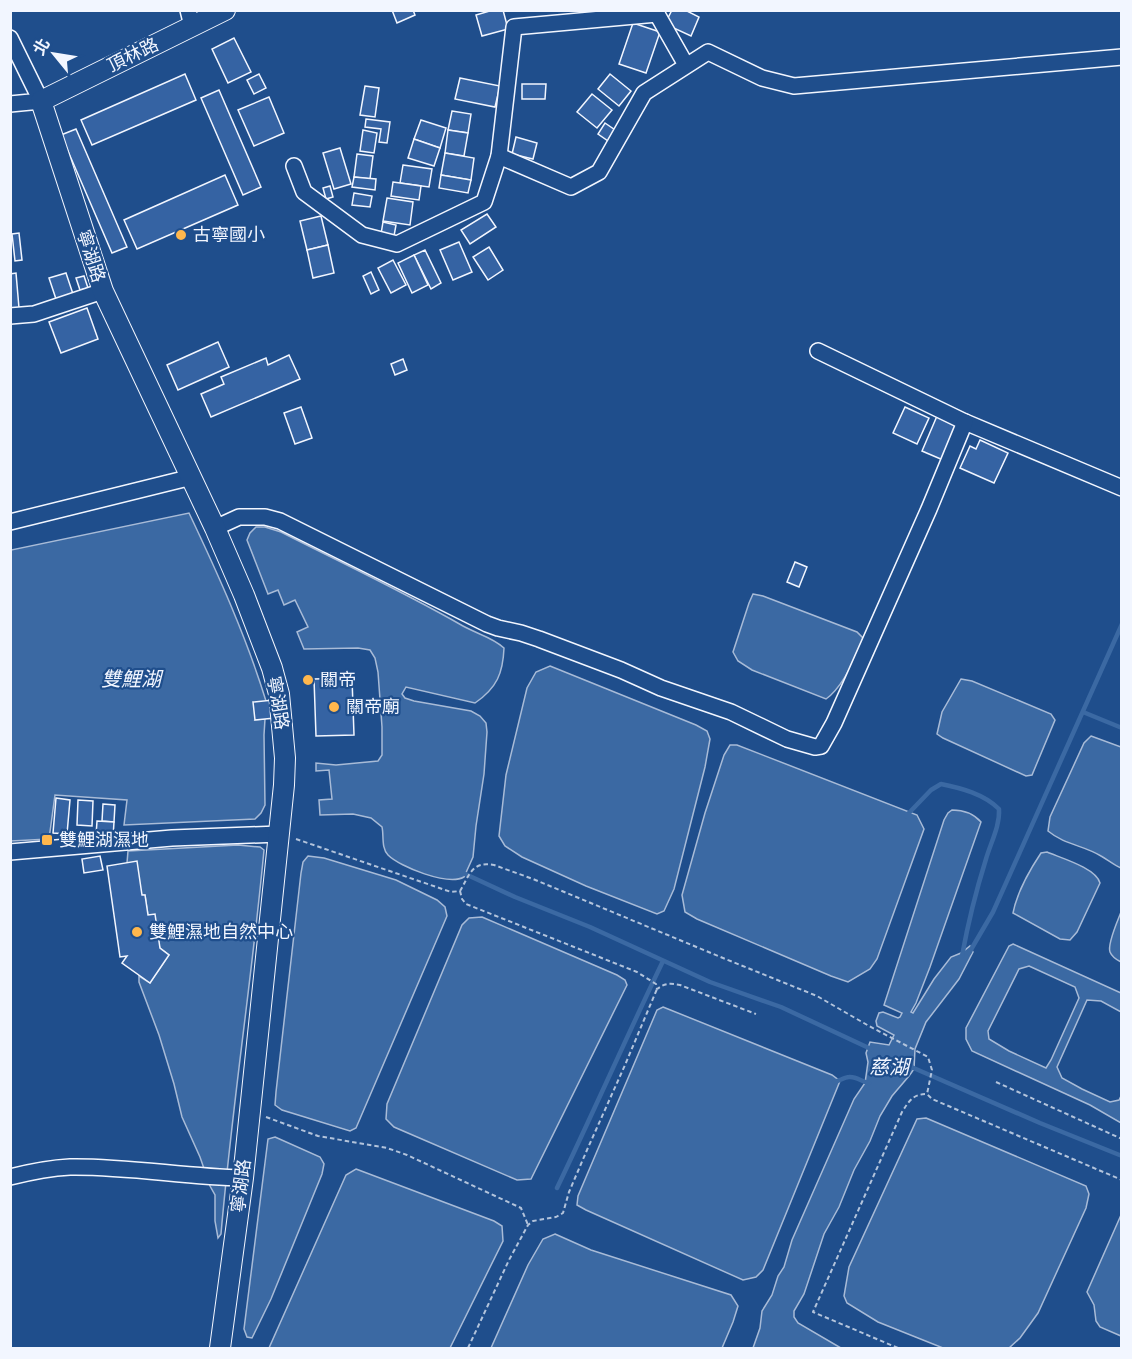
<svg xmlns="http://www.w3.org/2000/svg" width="1132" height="1359" font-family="'PT Sans Narrow','Noto Sans TC',sans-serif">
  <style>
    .water { fill: #3b69a3; stroke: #a8bbd7; stroke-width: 1.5; fill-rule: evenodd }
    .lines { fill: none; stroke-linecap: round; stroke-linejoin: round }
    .stream { stroke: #3b69a3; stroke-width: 4.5 }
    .building { fill: #3563a3; stroke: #f2f6ff; stroke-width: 1.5 }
    .minor-casing { stroke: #f2f6ff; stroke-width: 18 }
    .major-casing { stroke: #f2f6ff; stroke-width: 22 }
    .path { stroke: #b3c4dc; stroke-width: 2; stroke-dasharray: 4.5 3; stroke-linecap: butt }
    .minor { stroke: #1f4e8c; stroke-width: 15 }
    .major { stroke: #1f4e8c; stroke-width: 20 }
    .poi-dot { fill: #ffb74d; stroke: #1f4e8c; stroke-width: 2 }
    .labels { text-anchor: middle; stroke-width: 4.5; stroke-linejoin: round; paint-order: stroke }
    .street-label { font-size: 18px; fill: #f2f6ff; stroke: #1f4e8c }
    .poi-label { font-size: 18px; fill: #f2f6ff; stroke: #1f4e8c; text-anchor: start }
    .water-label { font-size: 20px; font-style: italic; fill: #f2f6ff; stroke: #1f4e8c }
  </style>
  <rect width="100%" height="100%" fill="#1f4e8c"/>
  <g class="water">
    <path d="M189,513C218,574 246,636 266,701L255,720L265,719L264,735L265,805L261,813L255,819L124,825L127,800L55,795L49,839L11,841V550Z"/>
    <path d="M256,527H265L281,532C342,563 404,592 463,626C477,634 492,637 504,648C503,673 497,688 475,703L406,687L402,694L405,698L414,701L471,711L480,716L486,723L487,732L484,774L476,826L473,857L464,877C448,886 400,867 388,855C381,848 384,835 382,827L371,818L353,814L320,815L319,800L332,799L329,770L316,771V763L336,765L378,761L382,755V727L378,672L375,658L370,650L358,648L304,649L297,632L308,627L295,600L284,605L278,590L268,594L247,540L250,533Z"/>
    <path d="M753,594L763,596L857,632L864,639C856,658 842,688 826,699L752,670L738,661L733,652L749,603Z"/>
    <polygon points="550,666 696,725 707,731 710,739 705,767 674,889 664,911 657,914 586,886 522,857 505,846 499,836 506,775 527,688 536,672"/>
    <polygon points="961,679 972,681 1051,714 1055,720 1032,775 1026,776 943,738 937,734 942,712"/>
    <path d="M1091,736L1121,747V868C1114,865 1108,860 1101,856C1083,845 1065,845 1048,831L1050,817L1084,743Z"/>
    <polygon points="730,745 737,745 917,815 924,829 877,959 870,969 848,982 831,976 697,919 685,912 682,895 705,813 724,755"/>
    <path d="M952,810C963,810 974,814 981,822L930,967L916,1003L911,1012L913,1013L934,979L951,957L961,953L970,946L973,952L959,979L926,1022L915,1049L914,1069L909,1076L892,1096L880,1116L870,1141L854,1170L839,1207L824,1234L804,1294L794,1311V1317L798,1323L841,1348H753L760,1328L762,1311L772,1295L778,1276L784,1267L792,1240L854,1099L865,1083L868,1062L866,1053L870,1042L889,1045L894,1035L877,1026L876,1021L879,1013L883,1012L898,1018L900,1017L902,1013L884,1005L944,820L948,813Z"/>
    <path d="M238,845L260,847L264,850C252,978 232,1106 221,1234L218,1238L215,1221V1195L210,1186L200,1157L182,1117L174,1084L159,1035L139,982V976L150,983L169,955L160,948L148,915L145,895H142L127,863L128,851Z"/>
    <path d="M1047,852C1061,858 1096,868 1100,883L1077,932L1070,940L1060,939L1013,913C1017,892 1029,871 1041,853Z"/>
    <polygon points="308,856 324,858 396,880 437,900 445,907 447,916 356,1128 350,1131 282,1110 275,1105 276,1092 301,873 303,862"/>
    <path d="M1121,912V962C1117,960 1112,957 1110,952C1107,944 1118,920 1121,912Z"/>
    <polygon points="482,917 617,975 625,980 627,985 531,1179 517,1180 394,1127 386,1119 387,1104 462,925 469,918"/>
    <path d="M1013,944L1121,993V1012L1101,1001L1087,1000L1057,1067L1062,1078L1082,1089L1110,1102L1119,1100L1121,1096V1123L1090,1105L972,1051L966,1039V1028L1009,946ZM1029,966L1075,987L1079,998L1051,1060L1046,1068L1009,1051L989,1039L988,1031L1019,969Z"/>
    <polygon points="663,1007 832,1075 840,1081 763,1270 756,1277 743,1280 586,1210 577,1205 578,1196 657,1010"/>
    <polygon points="926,1118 1086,1186 1089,1194 1086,1208 1038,1313 1020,1338 1009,1348 943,1348 878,1322 847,1303 844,1296 849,1267 917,1119"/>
    <polygon points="275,1137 320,1157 324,1164 322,1174 271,1299 252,1338 247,1337 244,1329 268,1139"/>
    <polygon points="356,1169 494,1221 502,1226 503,1241 450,1348 269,1348 346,1175"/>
    <polygon points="1121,1215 1121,1336 1100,1327 1096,1321 1094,1305 1087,1292"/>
    <polygon points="555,1234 591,1250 731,1295 738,1306 733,1322 722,1348 491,1348 528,1265 543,1239"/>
  </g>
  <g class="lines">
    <g class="stream">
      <polyline points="1083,712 1122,728"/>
      <path d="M906,816L931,790L941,784C961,788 984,794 999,809C1000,826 991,842 986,859C976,891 968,923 962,956"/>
      <polyline points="461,872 515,897 590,927 710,982 781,1007 871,1049"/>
      <polyline points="969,953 993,912 1122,624"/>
      <polyline points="909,1066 1040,1123 1122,1156"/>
      <path d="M834,1082C839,1081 845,1077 849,1077C856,1076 862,1082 869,1083"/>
      <path d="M557,1188C593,1113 627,1036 663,961"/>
    </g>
  </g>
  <g class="building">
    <polygon points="392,10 413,10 415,15 397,23"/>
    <polygon points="493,10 503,10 508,29 482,36 476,15"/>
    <polygon points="672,10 685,10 699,17 691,36 665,24"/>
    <polygon points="633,23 660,32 646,73 619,64"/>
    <polygon points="234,38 251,72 228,83 212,49"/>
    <polygon points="185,74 196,100 92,145 81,120"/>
    <polygon points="259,74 266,88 254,94 247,80"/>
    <polygon points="610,74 631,91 619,106 598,89"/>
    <polygon points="460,78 500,86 495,107 455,99"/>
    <polygon points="522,84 546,84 545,99 522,99"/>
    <polygon points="365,86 379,88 375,117 360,115"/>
    <polygon points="219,90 261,187 243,195 201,98"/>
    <polygon points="592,94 612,110 597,128 577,112"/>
    <polygon points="269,97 284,133 254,146 238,110"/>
    <polygon points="452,111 471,114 468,133 448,130"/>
    <polygon points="366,119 390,122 387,143 379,142 381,129 365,127"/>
    <polygon points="421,120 446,128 440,148 414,139"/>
    <polygon points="605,123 618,132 611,143 598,134"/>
    <polygon points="76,129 127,247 112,253 61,135"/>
    <polygon points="363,130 377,133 374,153 360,151"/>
    <polygon points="448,130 468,133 464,156 445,153"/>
    <polygon points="516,137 537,143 533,159 512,154"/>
    <polygon points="414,139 440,148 434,166 408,158"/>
    <polygon points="340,148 351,184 334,189 323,153"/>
    <polygon points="445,153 474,158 471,180 441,175"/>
    <polygon points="357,154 373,156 370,179 354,177"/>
    <polygon points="403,165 432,169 429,187 400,183"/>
    <polygon points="225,175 238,205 137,249 124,220"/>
    <polygon points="441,175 471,180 468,193 439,188"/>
    <polygon points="354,177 376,179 375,190 352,187"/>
    <polygon points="393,182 421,186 419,200 391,196"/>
    <polygon points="330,186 333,197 326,199 323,188"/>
    <polygon points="354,193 372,196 370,207 352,205"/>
    <polygon points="387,198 413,202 410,225 383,221"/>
    <polygon points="487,214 496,227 470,244 461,230"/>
    <polygon points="321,216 328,245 307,250 300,221"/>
    <polygon points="383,222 396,225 394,236 381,234"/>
    <polygon points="19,233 22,260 15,261 12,234"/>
    <polygon points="459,242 472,272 453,280 440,250"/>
    <polygon points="328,245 334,273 313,278 307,250"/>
    <polygon points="489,247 503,270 488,280 473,257"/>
    <polygon points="425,250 441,283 431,289 414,255"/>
    <polygon points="414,255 428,285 412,293 398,263"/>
    <polygon points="393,260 406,285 391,293 378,268"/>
    <polygon points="371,272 379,290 371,294 363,276"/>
    <polygon points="16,273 19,308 10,309 10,274"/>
    <polygon points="66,273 73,294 56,299 49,278"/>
    <polygon points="84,276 88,288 80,290 76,278"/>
    <polygon points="87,308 98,339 61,353 49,322"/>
    <polygon points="218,342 229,367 178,390 167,365"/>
    <polygon points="289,355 300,379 211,417 201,394 224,384 221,377 266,358 268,365"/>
    <polygon points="403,359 407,370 395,375 391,364"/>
    <polygon points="301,407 312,438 295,444 284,413"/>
    <polygon points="905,407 929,418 917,444 893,433"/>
    <polygon points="937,416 958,425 943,460 922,451"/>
    <polygon points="980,440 1008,453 994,483 960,468 970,446 976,449"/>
    <polygon points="795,562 807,567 799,587 787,582"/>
    <polygon points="352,678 354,735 316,736 314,679"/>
    <polygon points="273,700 275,718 255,720 253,702"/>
    <polygon points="56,798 70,800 67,834 53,833"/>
    <polygon points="78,800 93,801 92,826 77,825"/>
    <polygon points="103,804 115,805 114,822 102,821"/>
    <polygon points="97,821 114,822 113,838 96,836"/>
    <polygon points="100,856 103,870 84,873 82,859"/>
    <polygon points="137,861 142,895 145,895 148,915 155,914 160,948 169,955 150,983 122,963 127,956 120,957 107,866"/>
  </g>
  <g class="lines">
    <g class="minor-casing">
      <g id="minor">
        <polyline points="188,10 192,26"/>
        <polyline points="656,10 657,14 686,65"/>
        <polyline points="10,38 41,101 10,104"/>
        <polyline points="499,156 514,27 657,14"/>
        <polyline points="294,166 304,192 362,235 397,244 484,202 499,156 571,187 599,172 644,93 708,52 762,78 794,86 1122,57"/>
        <polyline points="10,316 34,314 103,291"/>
        <polyline points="818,351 965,422 1122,488"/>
        <polyline points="10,522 192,477"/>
        <polyline points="215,528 239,517 265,517 280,521 487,624 498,628 521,633 539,639 621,670 661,688 731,712 787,739 815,747 821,746 834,723 929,509 965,422"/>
        <polyline points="10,852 172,838 279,834"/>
        <path d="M10,1177C30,1172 50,1168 70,1167C128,1166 185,1177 243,1178"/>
      </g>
    </g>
    <g class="major-casing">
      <polyline id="major" points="220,1348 243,1178 284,785 285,758 279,694 272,668 244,595 215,528 103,291 41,101 225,10"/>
    </g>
    <g class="path">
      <path d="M296,839L451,892L460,891C470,874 472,861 494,865L533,879L723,958L817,996L869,1026L928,1057L932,1070L927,1094L932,1099L1122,1180"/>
      <path d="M460,891L462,899L466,904L637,972L656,984L657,989C665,983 670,983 680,985L756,1014"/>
      <polyline points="996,1082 1122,1139"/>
      <polyline points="266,1117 318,1136 387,1148 407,1155 521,1208 528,1225"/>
      <polyline points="468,1348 509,1260 528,1225 533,1221 556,1217 563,1213 569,1192 587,1150 625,1065 657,989"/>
      <path d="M898,1348L813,1312L902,1112C909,1101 913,1094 927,1094"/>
    </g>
    <use href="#minor" class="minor"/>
    <use href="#major" class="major"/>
  </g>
  <g class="poi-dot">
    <circle cx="181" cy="235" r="6"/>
    <circle cx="308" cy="680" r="6"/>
    <circle cx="334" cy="707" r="6"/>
    <rect x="41" y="834" width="12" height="12" rx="3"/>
    <circle cx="137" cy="932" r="6"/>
  </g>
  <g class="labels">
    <g class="street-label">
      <text transform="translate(133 55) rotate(-26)" y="6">頂林路</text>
      <text transform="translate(91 256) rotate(72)" y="6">寧湖路</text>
      <text transform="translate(278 703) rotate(81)" y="6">寧湖路</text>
      <text transform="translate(241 1186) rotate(-83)" y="6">寧湖路</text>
    </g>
    <g class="poi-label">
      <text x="193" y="241">古寧國小</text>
      <text x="320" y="686">關帝</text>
      <text x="346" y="713">關帝廟</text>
      <text x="59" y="846">雙鯉湖濕地</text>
      <text x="149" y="938">雙鯉濕地自然中心</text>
    </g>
    <g class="water-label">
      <text x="131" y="686">雙鯉湖</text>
      <text x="889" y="1074">慈湖</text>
    </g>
  </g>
  <rect width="1132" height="1359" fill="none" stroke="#f2f6ff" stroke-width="24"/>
  <g transform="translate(54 54) rotate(300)" stroke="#1f4e8c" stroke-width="4.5" paint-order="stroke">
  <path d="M0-4.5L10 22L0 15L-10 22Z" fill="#f2f6ff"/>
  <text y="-9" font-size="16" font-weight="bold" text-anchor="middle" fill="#f2f6ff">北</text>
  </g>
</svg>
